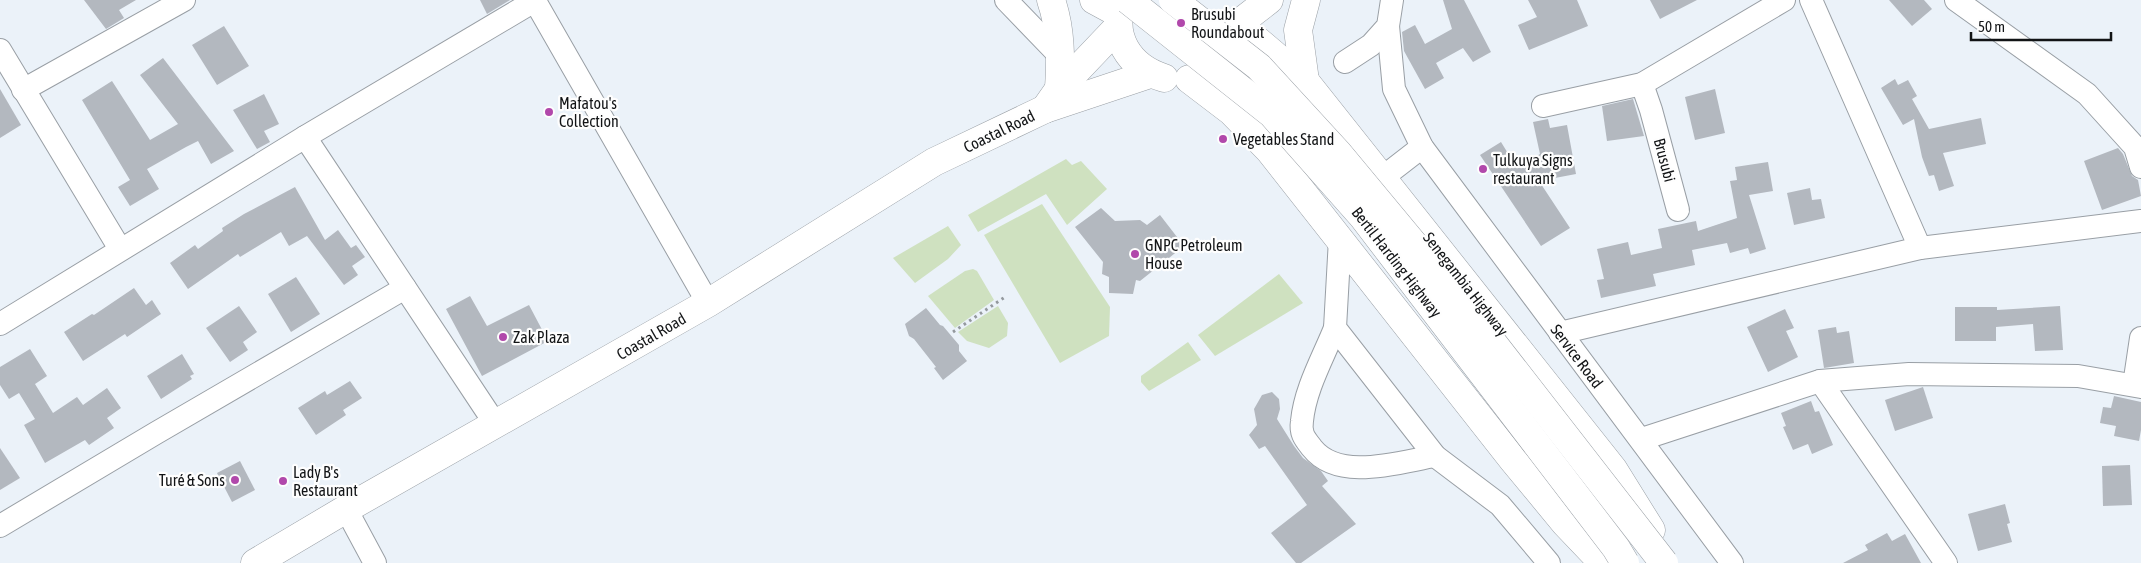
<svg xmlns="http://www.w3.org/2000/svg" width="2141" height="563" font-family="'Asap Condensed',sans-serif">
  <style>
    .green { fill: #cfe1c0 }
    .building { fill: #b3b8bf }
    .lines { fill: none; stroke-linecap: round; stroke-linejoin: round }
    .minor-casing { stroke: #999fa5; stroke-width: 24 }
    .major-casing { stroke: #999fa5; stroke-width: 29 }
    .path { stroke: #94999e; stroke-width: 3; stroke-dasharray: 2.5 4; stroke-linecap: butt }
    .minor { stroke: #fff; stroke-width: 22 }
    .major { stroke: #fff; stroke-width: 28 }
    .major-bridge-casing { stroke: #999fa5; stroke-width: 29; stroke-linecap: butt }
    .major-bridge { stroke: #fff; stroke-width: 28 }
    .poi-dot { fill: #b148ab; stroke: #fefefe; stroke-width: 2 }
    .labels { text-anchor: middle; stroke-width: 4.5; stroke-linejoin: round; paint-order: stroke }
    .poi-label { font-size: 16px; fill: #121416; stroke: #fefefe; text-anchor: start }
    .street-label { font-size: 16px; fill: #121416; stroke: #fefefe }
  </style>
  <rect width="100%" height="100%" fill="#ebf2f9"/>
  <g class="green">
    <polygon points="1066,159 1072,165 1081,161 1107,189 1067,225 1046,194 978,232 968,215"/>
    <polygon points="1042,204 1110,307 1109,336 1060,363 984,235"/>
    <polygon points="948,226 961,245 948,259 915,283 893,258"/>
    <polygon points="973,269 977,271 994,300 955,328 928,296 965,271"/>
    <polygon points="1279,274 1303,303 1215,356 1198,335"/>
    <polygon points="998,306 1008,323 1007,336 989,348 967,341 958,332"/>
    <polygon points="1188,342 1201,360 1149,391 1141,382 1141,376"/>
  </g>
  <g class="building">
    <polygon points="84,0 136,0 119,10 124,18 106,29"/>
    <polygon points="480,0 510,0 487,14"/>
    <polygon points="1443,0 1464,0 1491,52 1473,62 1463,48 1436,63 1444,78 1425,89 1404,51 1402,32 1415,25 1425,44 1452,29"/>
    <polygon points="1528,0 1577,0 1588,26 1529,50 1518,25 1537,17"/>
    <polygon points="1650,0 1697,0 1660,19"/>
    <polygon points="1889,0 1924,0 1932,9 1912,26"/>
    <polygon points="224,26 249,66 217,85 192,45"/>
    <polygon points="163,58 234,151 211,164 198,141 186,147 147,169 159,189 130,206 118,187 130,180 82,100 112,81 150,140 178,124 140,75"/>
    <polygon points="1895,79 1898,85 1908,80 1917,96 1912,99 1929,129 1981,118 1986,144 1943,153 1954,186 1939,191 1934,175 1929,176 1922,157 1914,119 1903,125 1881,88"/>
    <polygon points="0,89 21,125 0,138"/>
    <polygon points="1715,89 1725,133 1695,140 1685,97"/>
    <polygon points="264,94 279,124 264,131 270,142 257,149 233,110"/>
    <polygon points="1633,99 1644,136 1607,141 1602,106"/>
    <polygon points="1548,119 1550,128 1567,125 1576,174 1539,181 1570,228 1541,246 1480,155 1501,142 1517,168 1540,154 1533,122"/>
    <polygon points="2118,148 2123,154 2132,176 2138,180 2141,196 2102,210 2084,161"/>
    <polygon points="1768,162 1773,191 1749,195 1766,249 1750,254 1748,248 1730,253 1727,243 1692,250 1695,265 1653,274 1656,286 1601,298 1597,280 1604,279 1597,249 1628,242 1631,255 1662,248 1658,229 1696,221 1698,231 1737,218 1730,181 1737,180 1735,167"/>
    <polygon points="295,187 325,240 338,230 351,248 356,245 365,257 352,266 358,275 344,285 307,236 289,246 281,232 240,257 238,254 188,289 170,263 195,245 198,249 223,231 222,228 244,214"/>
    <polygon points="1810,188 1812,200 1821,199 1825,218 1794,225 1787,193"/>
    <polygon points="1101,208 1115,221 1140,220 1147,225 1160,215 1184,246 1140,281 1136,280 1133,294 1109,293 1109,277 1102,274 1103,262 1075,227"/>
    <polygon points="296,277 320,314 291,332 268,294"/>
    <polygon points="134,288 146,305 152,300 161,314 127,337 125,334 83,361 64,332 92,314 94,315"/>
    <polygon points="470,296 487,326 529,305 548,341 482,376 446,309"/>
    <polygon points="239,306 257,332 243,342 248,350 230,362 206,328"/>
    <polygon points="2060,306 2063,350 2035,351 2033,324 1996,327 1996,341 1955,341 1955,307 1997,307 1997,310"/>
    <polygon points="926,308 940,325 943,326 959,345 959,351 967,361 943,380 934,368 936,367 914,339 909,336 905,324"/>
    <polygon points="1785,309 1794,328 1786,331 1798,357 1768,372 1747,327"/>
    <polygon points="1836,327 1837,333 1849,331 1854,363 1824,368 1818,330"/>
    <polygon points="30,349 47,376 35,384 53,413 77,397 83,405 107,388 121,408 107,418 114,428 89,445 85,440 45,463 24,425 35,419 19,393 9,399 0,385 0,367"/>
    <polygon points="182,354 194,374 190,376 192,379 161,399 147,376"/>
    <polygon points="350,381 362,398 343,410 346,415 316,435 298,408 325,391 327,395"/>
    <polygon points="1923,387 1933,418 1895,431 1885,400"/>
    <polygon points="1272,392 1279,399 1280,409 1277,419 1294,446 1303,458 1321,471 1328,481 1322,486 1356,524 1301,563 1296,563 1271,533 1307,505 1265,446 1259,449 1249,435 1257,425 1254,409 1262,395"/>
    <polygon points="2114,396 2141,402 2141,430 2139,441 2114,436 2116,426 2100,423 2103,407 2111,408"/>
    <polygon points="1811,401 1815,412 1819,411 1833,445 1812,454 1808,444 1793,450 1783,427 1786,426 1781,413"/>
    <polygon points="0,448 20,478 0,490"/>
    <polygon points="240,461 255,490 232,502 217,473"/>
    <polygon points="2130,465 2132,505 2103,506 2102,466"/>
    <polygon points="2005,504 2010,523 2007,524 2012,542 1978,551 1968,514"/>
    <polygon points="1887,533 1892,541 1905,534 1921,563 1843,563 1868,550 1865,545"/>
  </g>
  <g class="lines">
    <g class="minor-casing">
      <g id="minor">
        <polyline points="1006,0 1061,57"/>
        <polyline points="1811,0 1920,248"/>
        <polyline points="1956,0 2087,94 2135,147 2141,167"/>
        <polyline points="535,1 708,303"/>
        <polyline points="1388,26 1394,89 1422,147 1732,563"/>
        <polyline points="0,50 120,249"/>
        <polyline points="1345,62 1371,45 1388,26 1392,0"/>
        <polyline points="1642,84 1651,110 1678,210"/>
        <polyline points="23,90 184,0"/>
        <polyline points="1543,106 1642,84 1784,0"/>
        <polyline points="305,137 496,425"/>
        <polyline points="1382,178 1422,147"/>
        <polyline points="1340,239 1335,328 1435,456 1500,505 1549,563"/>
        <polyline points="0,324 305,137 536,0"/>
        <path d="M1335,328C1323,358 1305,389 1302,421C1300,434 1305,439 1312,448C1339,482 1399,462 1435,456"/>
        <polyline points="1560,333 1920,248 2141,221"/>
        <polyline points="1820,381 1946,563"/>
        <polyline points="2134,385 2141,338"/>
        <polyline points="1642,439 1820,381 1909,374 2078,376 2141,387"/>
        <polyline points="346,509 375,563"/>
        <polyline points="0,526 156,433 405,288"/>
      </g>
    </g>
    <g class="major-casing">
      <g id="major">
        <path d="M1051,0C1061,29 1061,59 1059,89"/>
        <polyline points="1094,0 1118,13"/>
        <path d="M1123,0C1109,36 1129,67 1164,78"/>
        <polyline points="1269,0 1238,24 1305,81 1613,469 1651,530"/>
        <polyline points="1189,79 1231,111 1270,151 1513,460 1565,523 1603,563"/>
        <polyline points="1305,81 1298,30 1306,0"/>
        <polyline points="1045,109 1059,89 1118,27"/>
        <polyline points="255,563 346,509 708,303 934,162 1045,109 1150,74"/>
      </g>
    </g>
    <polyline class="path" points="953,332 1005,297"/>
    <use href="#minor" class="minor"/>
    <use href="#major" class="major"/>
    <g class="major-bridge-casing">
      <g id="major-bridge">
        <polyline points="1128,0 1272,114 1363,217 1616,548 1625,563"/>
        <polyline points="1173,0 1259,67 1338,153 1451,289 1664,563"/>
      </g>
    </g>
    <use href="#major-bridge" class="major-bridge"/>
  </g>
  <g class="poi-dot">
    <circle cx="1181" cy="23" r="5"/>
    <circle cx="549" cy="112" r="5"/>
    <circle cx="1223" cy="139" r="5"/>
    <circle cx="1483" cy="169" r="5"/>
    <circle cx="1135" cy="254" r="5"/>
    <circle cx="503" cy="337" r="5"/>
    <circle cx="235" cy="480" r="5"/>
    <circle cx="283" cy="481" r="5"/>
  </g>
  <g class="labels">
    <g class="poi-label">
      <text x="1191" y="20">Brusubi<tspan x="1191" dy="18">Roundabout</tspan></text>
      <text x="559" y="109">Mafatou's<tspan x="559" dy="18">Collection</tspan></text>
      <text x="1233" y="145">Vegetables Stand</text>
      <text x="1493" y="166">Tulkuya Signs<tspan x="1493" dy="18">restaurant</tspan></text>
      <text x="1145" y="251">GNPC Petroleum<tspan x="1145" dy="18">House</tspan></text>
      <text x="513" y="343">Zak Plaza</text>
      <text x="293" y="478">Lady B's<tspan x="293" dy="18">Restaurant</tspan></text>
      <text x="225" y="486" text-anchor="end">Turé &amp; Sons</text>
    </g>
    <g class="street-label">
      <text transform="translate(999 131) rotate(-26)" y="6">Coastal Road</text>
      <text transform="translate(1665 160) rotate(75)" y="6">Brusubi</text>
      <text transform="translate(1397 262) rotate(52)" y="6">Bertil Harding Highway</text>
      <text transform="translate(1466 284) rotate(52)" y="6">Senegambia Highway</text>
      <text transform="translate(651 336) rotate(-30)" y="6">Coastal Road</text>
      <text transform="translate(1577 356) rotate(53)" y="6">Service Road</text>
    </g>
  </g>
  <path d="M1971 32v8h140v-8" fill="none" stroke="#121416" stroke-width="2.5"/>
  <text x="1978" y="32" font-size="15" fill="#121416" stroke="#fefefe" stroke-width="4" paint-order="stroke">50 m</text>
</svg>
